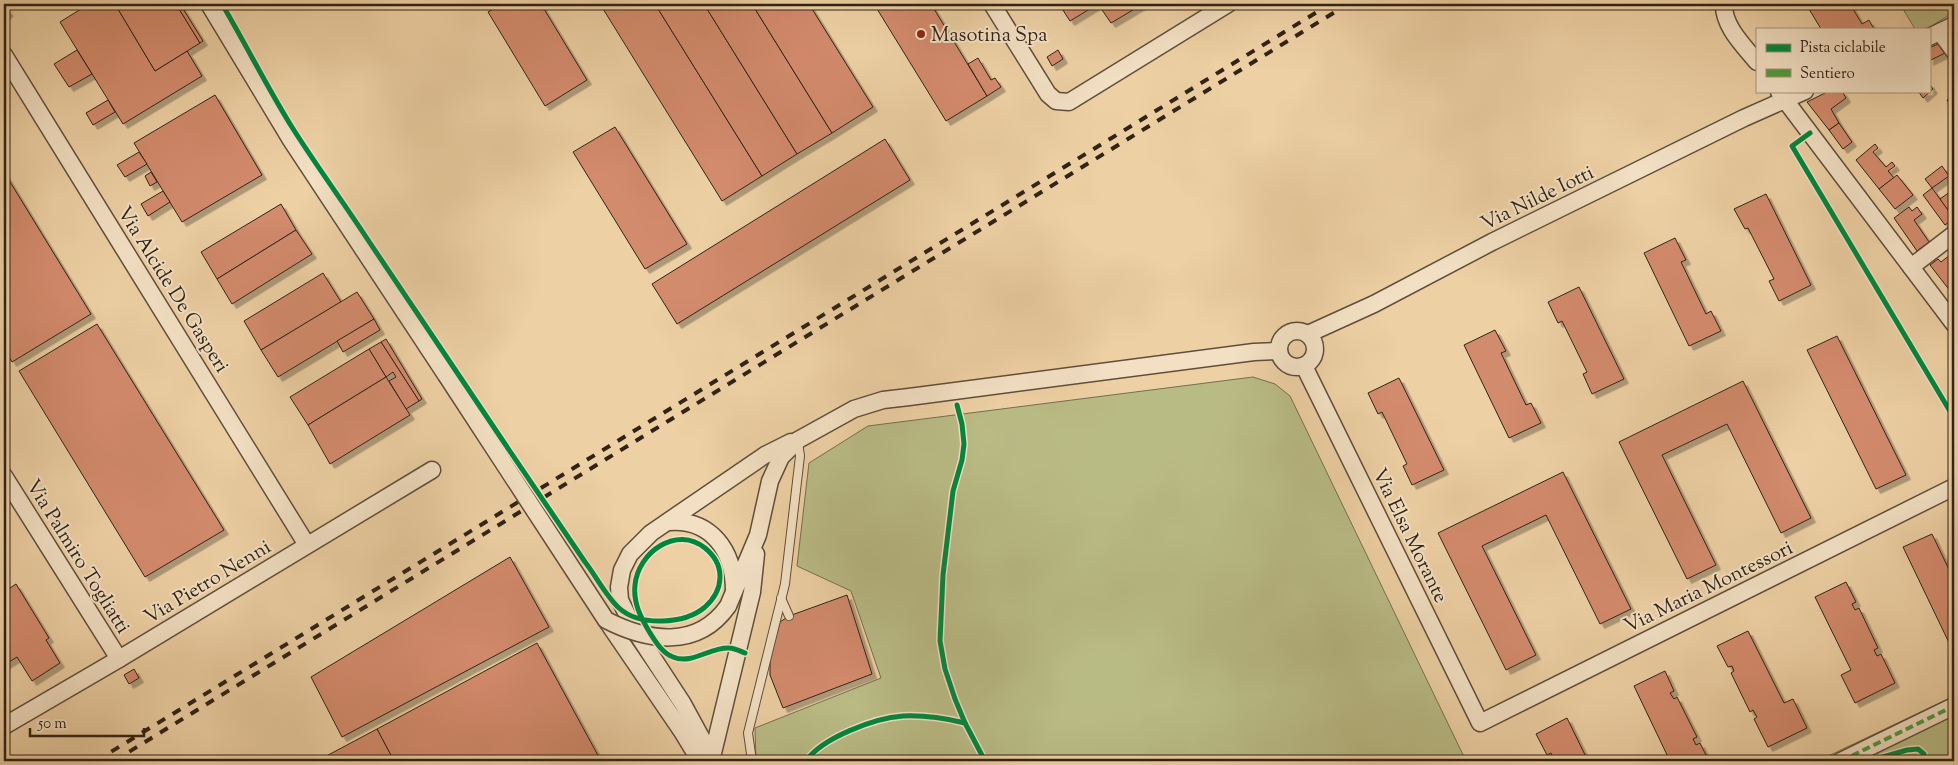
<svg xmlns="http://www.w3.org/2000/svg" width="1958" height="765" font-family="'Sorts Mill Goudy',serif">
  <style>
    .green { fill: #b9bb85; stroke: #746f4e }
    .building { fill: #d38b6d; stroke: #302316; filter: url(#shadow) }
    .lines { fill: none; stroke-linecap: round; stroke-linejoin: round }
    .lane-casing { stroke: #5f4e3a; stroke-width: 10 }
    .street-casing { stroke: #5f4e3a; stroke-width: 19 }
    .lane { stroke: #f3e0c4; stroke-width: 8 }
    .street { stroke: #f3e0c4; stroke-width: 16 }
    .rail { stroke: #302316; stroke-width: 4; stroke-dasharray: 9 9; stroke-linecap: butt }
    .street-bridge-casing { stroke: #5f4e3a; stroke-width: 19; stroke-linecap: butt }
    .street-bridge { stroke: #f3e0c4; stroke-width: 16 }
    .quiet { stroke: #509b3d; stroke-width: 4; stroke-dasharray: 8 4; stroke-linecap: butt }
    .cycleway-casing { stroke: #f3e0c4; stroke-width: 8 }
    .cycleway { stroke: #00873e; stroke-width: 5 }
    .poi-dot { fill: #8f2418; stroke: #f3e0c4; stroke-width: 2 }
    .labels { text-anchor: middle; stroke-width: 4; stroke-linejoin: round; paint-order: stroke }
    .poi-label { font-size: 20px; fill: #302316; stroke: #f3e0c4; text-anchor: start }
    .street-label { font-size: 20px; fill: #302316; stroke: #f3e0c4 }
  </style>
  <defs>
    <filter id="shadow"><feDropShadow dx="4.5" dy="4.5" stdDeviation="0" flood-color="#0004"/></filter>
  </defs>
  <rect width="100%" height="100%" fill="#edd0a4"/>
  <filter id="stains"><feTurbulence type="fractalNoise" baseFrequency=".004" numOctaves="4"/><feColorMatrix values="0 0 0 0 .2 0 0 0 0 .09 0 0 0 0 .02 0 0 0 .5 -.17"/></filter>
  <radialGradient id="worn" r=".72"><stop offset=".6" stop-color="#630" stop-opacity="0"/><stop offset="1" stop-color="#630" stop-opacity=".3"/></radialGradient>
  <g class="green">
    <polygon points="1900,4 1954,4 1954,12 1927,29 1915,29"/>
    <polygon points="1253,377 1275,384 1290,396 1466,761 756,761 755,728 881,678 851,591 797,566 809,463 868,426"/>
    <polygon points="1954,696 1954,761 1818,761"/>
  </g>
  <g class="building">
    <polygon points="89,4 115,4 155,71 187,51 202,76 123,124 60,22"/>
    <polygon points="115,4 176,4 200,43 155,71"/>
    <polygon points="176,4 180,4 203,41 200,43"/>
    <polygon points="502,4 541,4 587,80 545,106 488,12"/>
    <polygon points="600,4 655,4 762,176 722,201"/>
    <polygon points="655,4 704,4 797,154 762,176"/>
    <polygon points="704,4 752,4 832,133 797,154"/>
    <polygon points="752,4 809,4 873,107 832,133"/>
    <polygon points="874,4 931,4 987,96 946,121"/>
    <polygon points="1059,4 1098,4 1070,21"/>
    <polygon points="1098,4 1143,4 1111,23"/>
    <polygon points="1806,4 1850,4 1862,24 1869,20 1874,29 1821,29"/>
    <polygon points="4,6 9,12 4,16"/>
    <polygon points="1938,44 1945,53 1929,61 1929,48"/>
    <polygon points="77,50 92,74 69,87 54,64"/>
    <polygon points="1058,50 1063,59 1052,66 1047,57"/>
    <polygon points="978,58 991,80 995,78 1001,87 987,96 968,64"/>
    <polygon points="1929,83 1933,89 1923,98 1918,91 1929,91"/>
    <polygon points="1829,91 1842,91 1846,98 1831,109 1839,123 1829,130 1807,102"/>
    <polygon points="215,95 262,175 182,222 134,143"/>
    <polygon points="1954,95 1954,111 1947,100"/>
    <polygon points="108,100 115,112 93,125 86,113"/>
    <polygon points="1839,123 1852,142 1843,149 1829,130"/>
    <polygon points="615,127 687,244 645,269 573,152"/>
    <polygon points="885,139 910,180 677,324 652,284"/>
    <polygon points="1875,144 1878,148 1873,152 1886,167 1892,162 1895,166 1888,171 1894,178 1879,189 1856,160"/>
    <polygon points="139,152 147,164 125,177 117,165"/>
    <polygon points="1942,166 1949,176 1932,188 1925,179"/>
    <polygon points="4,172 91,314 12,362 4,348"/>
    <polygon points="151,172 157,182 150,186 145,176"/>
    <polygon points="1897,175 1913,195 1895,209 1879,189"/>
    <polygon points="1932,188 1954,218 1945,225 1923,195"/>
    <polygon points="1954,189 1954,216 1953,217 1940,199"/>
    <polygon points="163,191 170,202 148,216 141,204"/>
    <polygon points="1766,194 1811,285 1779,301 1769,281 1774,279 1748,228 1745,229 1734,209"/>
    <polygon points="281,204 296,230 217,279 201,252"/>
    <polygon points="1909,207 1912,211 1917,207 1922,214 1914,220 1929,242 1917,251 1894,218"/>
    <polygon points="296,230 312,254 232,304 217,279"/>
    <polygon points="1675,238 1686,260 1681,262 1706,314 1711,311 1721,331 1689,346 1644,253"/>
    <polygon points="1950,255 1954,261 1954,271 1949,275 1952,278 1954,276 1954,296 1930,265 1938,259 1941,262"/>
    <polygon points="323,273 341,302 261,350 244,321"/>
    <polygon points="1579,287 1624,379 1592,394 1583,374 1587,372 1562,321 1558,323 1548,302"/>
    <polygon points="357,292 374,319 278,377 261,350"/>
    <polygon points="374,319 380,330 343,352 337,341"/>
    <polygon points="97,324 224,530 145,577 19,371"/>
    <polygon points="1495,330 1506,351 1501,353 1526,405 1531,403 1541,423 1509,438 1464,345"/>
    <polygon points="1837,336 1906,475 1876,489 1807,350"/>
    <polygon points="386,339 422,399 419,401 381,342"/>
    <polygon points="381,342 419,401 406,409 389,381 396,377 393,372 386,377 369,349"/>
    <polygon points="369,349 386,377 308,425 290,397"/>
    <polygon points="386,377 410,415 330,464 308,425"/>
    <polygon points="1399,378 1444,470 1412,485 1403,466 1407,464 1382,412 1378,414 1368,393"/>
    <polygon points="1743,381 1811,518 1781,533 1727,424 1662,455 1716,565 1687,579 1619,442"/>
    <polygon points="1563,472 1631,609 1600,624 1546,515 1482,546 1536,655 1506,670 1438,533"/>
    <polygon points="1932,534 1954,580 1953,651 1903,547"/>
    <polygon points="510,557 549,627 342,737 311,677"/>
    <polygon points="1846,582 1856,602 1852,604 1855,610 1859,608 1878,648 1874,650 1877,656 1881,654 1895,683 1855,703 1841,675 1851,670 1815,597"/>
    <polygon points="16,584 49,638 46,640 60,663 32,681 17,657 4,665 4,592"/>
    <polygon points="847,595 872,674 783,708 770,675 770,658 780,622 789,616"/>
    <polygon points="1748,631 1784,703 1793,699 1807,728 1768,747 1754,719 1757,717 1753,710 1750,712 1731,673 1734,671 1732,666 1728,667 1717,646"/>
    <polygon points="537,643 601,761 394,761 377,729"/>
    <polygon points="134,669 139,678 129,684 124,675"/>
    <polygon points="1665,671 1674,691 1670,693 1674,699 1677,697 1697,737 1693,739 1696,745 1700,743 1709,761 1664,761 1669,759 1634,686"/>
    <polygon points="1567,718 1588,761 1550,761 1554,759 1551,753 1547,755 1536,734"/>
    <polygon points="377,729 394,761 317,761"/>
  </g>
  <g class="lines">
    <g class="lane-casing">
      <g id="lane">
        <polyline points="781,598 789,616"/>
        <polyline points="752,761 748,733 785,584 800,456 798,442"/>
      </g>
    </g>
    <g class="street-casing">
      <g id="street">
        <polyline points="209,4 291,140 446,375"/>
        <polyline points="992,4 1048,94 1056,101 1069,102 1228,4"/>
        <path d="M1724,4C1723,26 1744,46 1757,62"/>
        <polyline points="1940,32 1954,51"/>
        <polyline points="1929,37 1954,25"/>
        <polyline points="4,55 307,545"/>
        <polyline points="1779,92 1954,324"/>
        <polyline points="1911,267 1954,234"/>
        <circle cx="1297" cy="349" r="18"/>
        <polyline points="1308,334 1374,304 1492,242 1744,118 1805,91"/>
        <polyline points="1304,366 1480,723 1954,487"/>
        <polyline points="4,476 119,659"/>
        <path d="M668,522C711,518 734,551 734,591"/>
        <polyline points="728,606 758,535 770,481 781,457 798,440 854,409 883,400 909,397 1254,352 1279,351"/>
        <polyline points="606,620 683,733 700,761"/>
        <polyline points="4,726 119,659 432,470"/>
        <polyline points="712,757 752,592 756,554"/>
        <polyline points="714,761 683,704 634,629 620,600 619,587 622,570 630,554 651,533 765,455 791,442"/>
        <polyline points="1841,761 1954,706"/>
      </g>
    </g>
    <use href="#lane" class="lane"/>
    <use href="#street" class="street"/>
    <g class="rail">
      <polyline points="96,761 1330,4"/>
      <polyline points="114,761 1348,4"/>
    </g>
    <g class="street-bridge-casing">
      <path id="street-bridge" d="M446,375L606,620C647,641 697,650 728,606"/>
    </g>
    <use href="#street-bridge" class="street-bridge"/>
    <polyline class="quiet" points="1841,761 1954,706"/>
    <g class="cycleway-casing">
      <g id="cycleway">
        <path d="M222,4C245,43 266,85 290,124C315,164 344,203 370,243C414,308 457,373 501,438C529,480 557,521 585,562C596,576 606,596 619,608C640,627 685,624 705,607C724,590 726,565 705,548C677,525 638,552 635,585C633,603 641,618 650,633C656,642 662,653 673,657C692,665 710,647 729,648C734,648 740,651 745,653"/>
        <polyline points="1810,133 1792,146 1954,418"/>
        <polyline points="957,405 962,424 964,444 962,460 953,491 943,575 940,641 945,669 955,699 965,723"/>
        <path d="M806,761C822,738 874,718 903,716C924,715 944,718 965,723L985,761"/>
        <polyline points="1869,761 1907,750 1918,749 1924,754 1923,761"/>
      </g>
    </g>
    <use href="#cycleway" class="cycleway"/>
  </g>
  <circle class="poi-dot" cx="921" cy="34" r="5"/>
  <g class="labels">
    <g class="poi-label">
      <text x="931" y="41">Masotina Spa</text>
    </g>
    <g class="street-label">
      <text transform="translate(1537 197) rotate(-26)" y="7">Via Nilde Iotti</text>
      <text transform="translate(174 289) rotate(58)" y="7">Via Alcide De Gasperi</text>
      <text transform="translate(1411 535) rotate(64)" y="7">Via Elsa Morante</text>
      <text transform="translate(79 556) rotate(58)" y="7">Via Palmiro Togliatti</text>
      <text transform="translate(207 581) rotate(-31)" y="7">Via Pietro Nenni</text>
      <text transform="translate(1708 586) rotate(-26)" y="7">Via Maria Montessori</text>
    </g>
  </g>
  <rect width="1958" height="765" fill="none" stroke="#edd0a4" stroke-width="20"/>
  <rect x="5" y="5" width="1948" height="755" fill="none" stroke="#302316" stroke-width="2.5"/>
  <rect x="10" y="10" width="1938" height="745" fill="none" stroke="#302316"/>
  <rect x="1756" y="28" width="175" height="65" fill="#f3e0c4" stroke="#a5947e"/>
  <rect x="1766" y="44" width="25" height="8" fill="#00873e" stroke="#a5947e"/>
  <text x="1800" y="52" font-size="15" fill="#302316">Pista ciclabile</text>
  <rect x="1766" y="69" width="25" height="8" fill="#509b3d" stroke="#a5947e"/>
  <text x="1800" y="78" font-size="15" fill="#302316">Sentiero</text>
  <path d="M30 728v8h114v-8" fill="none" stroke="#302316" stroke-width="2.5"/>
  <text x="38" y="728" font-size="15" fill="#302316" stroke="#f3e0c4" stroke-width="4" paint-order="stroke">50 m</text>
  <rect width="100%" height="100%" filter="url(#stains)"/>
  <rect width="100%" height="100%" fill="url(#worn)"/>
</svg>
